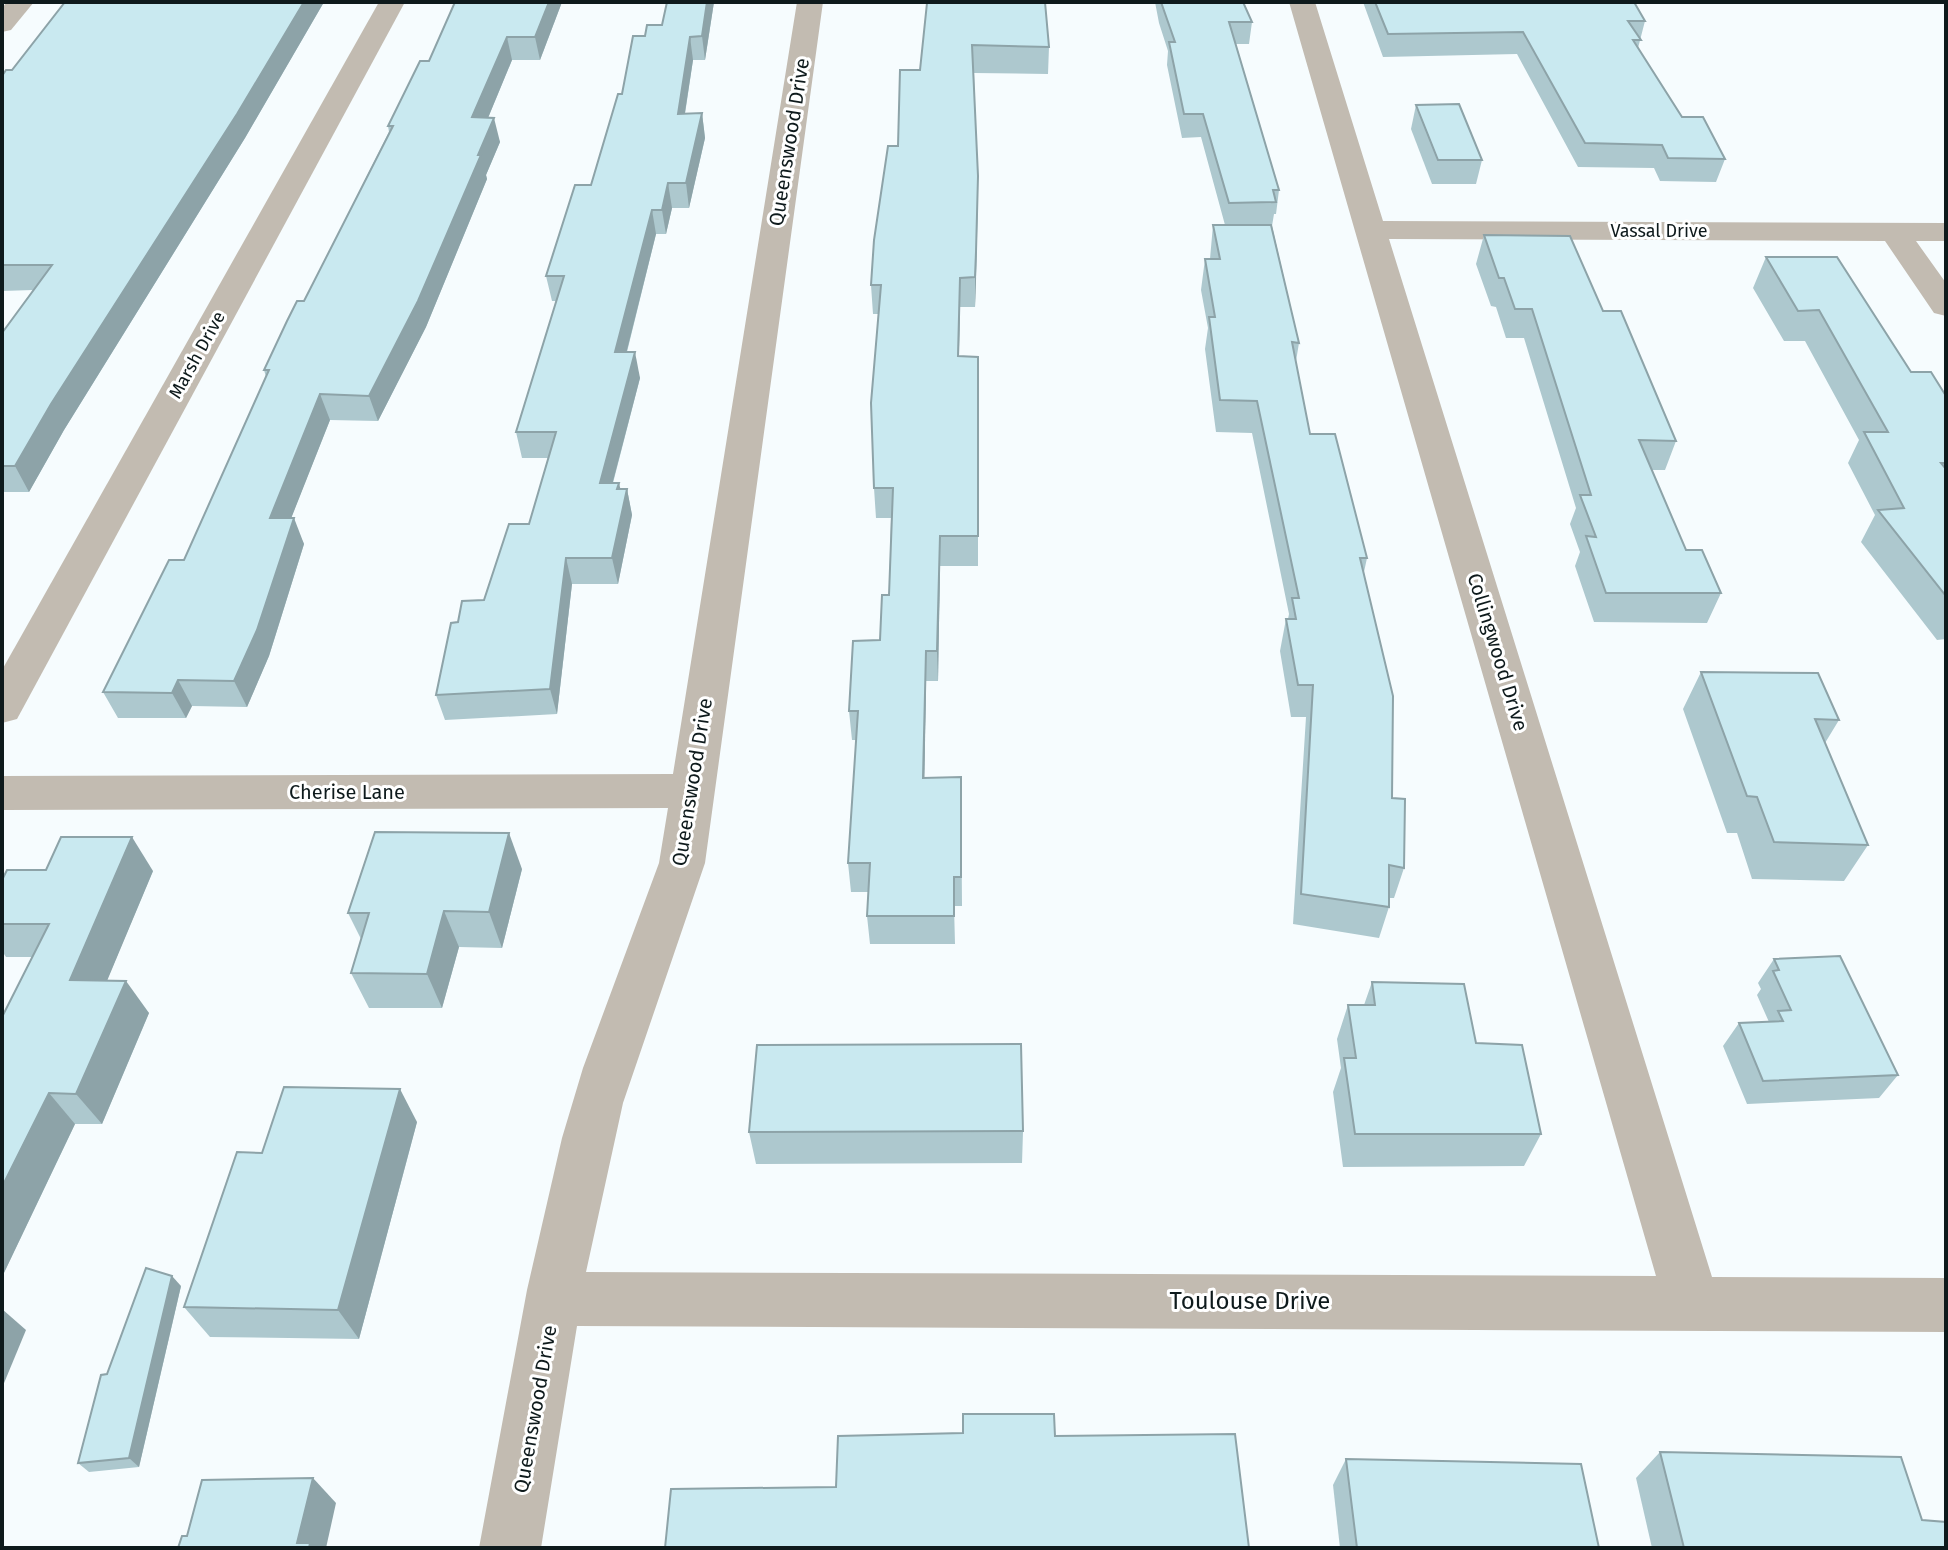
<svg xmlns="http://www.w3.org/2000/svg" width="1948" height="1550" font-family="'Fira Sans',sans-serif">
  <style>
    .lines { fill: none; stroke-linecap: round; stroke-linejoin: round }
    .minor { fill: #c2bbb1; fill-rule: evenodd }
    .wall { fill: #adc8ce }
    .shaded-wall { fill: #8da3a8 }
    .building { fill: #c9e9f0; stroke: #8da3a8; stroke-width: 2 }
    .labels { text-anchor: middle; stroke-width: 6; stroke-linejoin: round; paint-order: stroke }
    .far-street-label { font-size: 18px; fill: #0e1a1c; stroke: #fff }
    .street-label { font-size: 20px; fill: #0e1a1c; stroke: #fff }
    .near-street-label { font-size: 24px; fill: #0e1a1c; stroke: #fff }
  </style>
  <rect width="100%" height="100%" fill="#f6fcfe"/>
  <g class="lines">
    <g class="minor">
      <polygon points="7,2 34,2 11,30 2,32 2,8"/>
      <polygon points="379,2 405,2 23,708 17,719 2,723 2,670"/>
      <polygon points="797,2 823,2 705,863 623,1103 586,1272 1656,1276 1289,2 1315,2 1383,221 1946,223 1946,241 1916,241 1946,283 1946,316 1934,313 1885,241 1389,239 1712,1277 1946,1278 1946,1332 577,1326 541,1548 479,1548 527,1290 562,1138 583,1068 659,863 668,808 2,810 2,776 673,774"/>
    </g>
  </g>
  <g class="wall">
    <polygon points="65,2 324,2 245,138 64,430 29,492 2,492 2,333 33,290 2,291 2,76 12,70"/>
    <polygon points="455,2 562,2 540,60 512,60 488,118 500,142 486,175 487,179 426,327 378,421 330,420 291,518 304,544 269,656 247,707 192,706 186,718 118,718 103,692 184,560 266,377 264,370 304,301 389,132 388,126 429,61"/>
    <polygon points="667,2 714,2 705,60 693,60 685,114 702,113 705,138 689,208 672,208 666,234 656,234 627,352 640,378 613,483 620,489 627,489 632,515 618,584 572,584 557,714 445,720 436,695 458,622 484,600 529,524 548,458 522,458 516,432 556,301 552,301 546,276 591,185 622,94 645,36 662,25"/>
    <polygon points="1045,2 1049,47 1048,74 974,73 978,204 975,307 960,307 959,356 978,357 978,566 940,566 938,681 926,681 924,778 961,777 962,906 954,906 955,944 870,944 867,916 868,892 851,892 848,863 856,740 852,740 849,711 880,640 889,595 891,518 876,518 874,488 878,314 873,314 871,285 898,146 920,70"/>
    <polygon points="1155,2 1243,2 1252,22 1249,44 1236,44 1279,190 1276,214 1274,214 1272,226 1299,343 1296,361 1310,434 1367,558 1364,572 1392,798 1404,868 1394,898 1389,898 1389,907 1379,938 1293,924 1306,717 1291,717 1280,651 1286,619 1288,619 1289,614 1252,433 1216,432 1205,349 1208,328 1201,290 1205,259 1210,259 1213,225 1225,225 1201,137 1182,138 1167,65 1168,51 1159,23"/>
    <polygon points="1363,2 1634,2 1645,21 1638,48 1682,117 1725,159 1716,182 1660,181 1654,168 1578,167 1517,54 1383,57"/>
    <polygon points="1416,105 1482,160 1476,184 1432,184 1411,129"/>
    <polygon points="1484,235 1603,311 1676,441 1665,470 1652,470 1686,550 1721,593 1707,623 1594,622 1575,566 1580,552 1570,524 1576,508 1524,338 1506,338 1496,307 1491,306 1476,264"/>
    <polygon points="1766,257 1911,372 1946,396 1946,639 1937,640 1861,542 1875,515 1848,463 1859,440 1805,341 1784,341 1753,288"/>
    <polygon points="1701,672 1839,720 1825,743 1868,845 1844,881 1752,879 1737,833 1727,833 1683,709"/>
    <polygon points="522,869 502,948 459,947 442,1008 369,1008 351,973 361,939 348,913"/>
    <polygon points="46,870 153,871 107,980 149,1013 102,1124 75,1124 2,1277 2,1017 32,957 6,957 2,951 2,880"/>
    <polygon points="1774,959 1898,1075 1879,1098 1747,1104 1723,1046 1739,1023 1769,1022 1757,995 1761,989 1758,983"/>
    <polygon points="1372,982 1476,1043 1541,1134 1524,1166 1343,1167 1333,1092 1341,1068 1337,1039 1348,1005 1364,1005"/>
    <polygon points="417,1122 359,1339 210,1337 184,1307 262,1153"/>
    <polygon points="1023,1131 1022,1163 756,1164 749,1132"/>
    <polygon points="181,1286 139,1467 89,1472 78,1463 107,1374"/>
    <polygon points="1660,1452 1922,1520 1946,1548 1652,1548 1636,1478"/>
    <polygon points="1346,1459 1599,1548 1340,1548 1333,1485"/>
  </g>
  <g class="shaded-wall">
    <polygon points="304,2 324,2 245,138 64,430 29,492 15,466 51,404"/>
    <polygon points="549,2 562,2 540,60 535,37"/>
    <polygon points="707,2 714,2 705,60 702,36"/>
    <polygon points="507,37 512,60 478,142 472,117"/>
    <polygon points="690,37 693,60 681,138 678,114"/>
    <polygon points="702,113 705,138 689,208 686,183"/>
    <polygon points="494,118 500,142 486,175 487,179 426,327 378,421 369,396"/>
    <polygon points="978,176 976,281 975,307 975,277"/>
    <polygon points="668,183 672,208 666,234 662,210"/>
    <polygon points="652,210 656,234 620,378 615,352"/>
    <polygon points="960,278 960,307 958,386 958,356"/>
    <polygon points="635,352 640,378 606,508 600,483"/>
    <polygon points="320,394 330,420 281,544 270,518"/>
    <polygon points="619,483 624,504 627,489 632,515 618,584 612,558 617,489"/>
    <polygon points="294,518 304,544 269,656 247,707 234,681"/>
    <polygon points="940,536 940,566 938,681 937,651"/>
    <polygon points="566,558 572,584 557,714 550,689"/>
    <polygon points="926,651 926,681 924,807 923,778"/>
    <polygon points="178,680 192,706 186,718 172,693"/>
    <polygon points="509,833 522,869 502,948 489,912"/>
    <polygon points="132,837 153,871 94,1012 70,980"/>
    <polygon points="444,911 459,947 442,1008 427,974"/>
    <polygon points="126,981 149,1013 102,1124 76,1094"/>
    <polygon points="400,1089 417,1122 359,1339 338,1310"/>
    <polygon points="49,1093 75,1124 2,1277 2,1187"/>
    <polygon points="172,1276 181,1286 139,1467 129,1458"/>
    <polygon points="2,1309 26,1330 2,1388"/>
    <polygon points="313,1478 336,1503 326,1548 303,1548 297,1543"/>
  </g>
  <g class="building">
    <polygon points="65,2 304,2 237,114 51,404 15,466 2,466 2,333 52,265 2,265 2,76 6,70 12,70"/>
    <polygon points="455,2 549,2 535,37 507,37 472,117 494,118 478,155 481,155 418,301 369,396 320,394 270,518 294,518 257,630 234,681 178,680 172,693 103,692 169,560 184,560 269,370 264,370 287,321 297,301 304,301 393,126 388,126 420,61 429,61"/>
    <polygon points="667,2 707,2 702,36 690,37 678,114 702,113 686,183 668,183 662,210 652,210 615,352 635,352 600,483 619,483 617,489 627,489 612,558 566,558 550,689 436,695 451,623 458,622 462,601 484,600 509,524 529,524 556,432 516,432 564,276 546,276 575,185 591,185 618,94 622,94 633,36 645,36 647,25 662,25"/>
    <polygon points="1045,2 1049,47 972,45 978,176 976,252 975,277 960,278 958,356 978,357 978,536 940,536 937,651 926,651 923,778 961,777 961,877 954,877 954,916 867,916 870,863 848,863 858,711 849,711 853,641 880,640 882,595 889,595 893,488 874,488 871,403 881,285 871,285 874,240 888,146 898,146 900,70 920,70 927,3"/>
    <polygon points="1161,2 1243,2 1252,22 1229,22 1279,190 1273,190 1276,202 1229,203 1203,114 1184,114 1169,42 1175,42"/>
    <polygon points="1375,2 1634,2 1645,21 1628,21 1641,40 1633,40 1682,117 1703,117 1725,159 1668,158 1662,145 1585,143 1523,32 1388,34"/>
    <polygon points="1459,104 1482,160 1438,160 1416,105"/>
    <polygon points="1213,225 1271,225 1299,343 1292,342 1310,434 1335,434 1367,558 1360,558 1393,696 1392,798 1405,799 1404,868 1389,865 1389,907 1301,894 1313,685 1298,685 1286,619 1296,619 1292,598 1299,598 1257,401 1220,400 1209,317 1215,317 1205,259 1220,259"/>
    <polygon points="1484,235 1570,236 1603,311 1621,311 1676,441 1639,440 1686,550 1702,550 1721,593 1606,593 1586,536 1596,537 1580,495 1591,495 1532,309 1515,309 1504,278 1499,278"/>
    <polygon points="1766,257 1837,257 1911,372 1931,372 1946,396 1946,463 1941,463 1946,469 1946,596 1878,510 1904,508 1864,432 1888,432 1819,310 1798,311"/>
    <polygon points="1701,672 1818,673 1839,720 1815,719 1868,845 1774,842 1757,797 1747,796"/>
    <polygon points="375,832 509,833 489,912 444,911 427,974 351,973 369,913 348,913"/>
    <polygon points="61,837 132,837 70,980 126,981 76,1094 49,1093 2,1187 2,1017 49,924 2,924 2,880 7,870 46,870"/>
    <polygon points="1840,956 1898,1075 1763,1081 1739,1023 1783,1021 1778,1011 1791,1010 1773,971 1779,970 1774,959"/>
    <polygon points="1372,982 1464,984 1476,1043 1522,1045 1541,1134 1355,1134 1344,1058 1356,1058 1348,1005 1375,1005"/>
    <polygon points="1021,1044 1023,1131 749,1132 757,1045"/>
    <polygon points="284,1087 400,1089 338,1310 184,1307 237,1152 262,1153"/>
    <polygon points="146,1268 172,1276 129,1458 78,1463 101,1375 107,1374"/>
    <polygon points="963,1414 1054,1414 1055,1436 1235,1434 1249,1548 665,1548 671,1489 836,1487 838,1436 963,1433"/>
    <polygon points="1660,1452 1901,1457 1922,1520 1946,1522 1946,1548 1684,1548"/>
    <polygon points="1346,1459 1581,1464 1599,1548 1357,1548"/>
    <polygon points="313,1478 297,1543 310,1543 309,1548 178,1548 182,1536 187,1536 202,1480"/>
  </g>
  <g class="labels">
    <g class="far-street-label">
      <text x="1659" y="237">Vassal Drive</text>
      <text transform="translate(197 355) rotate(-61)" y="6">Marsh Drive</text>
    </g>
    <g class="street-label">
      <text transform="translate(789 142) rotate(-81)" y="7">Queenswood Drive</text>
      <text transform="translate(1498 652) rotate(73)" y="7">Collingwood Drive</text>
      <text transform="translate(692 782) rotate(-81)" y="7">Queenswood Drive</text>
      <text x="347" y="799">Cherise Lane</text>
      <text transform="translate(535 1409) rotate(-80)" y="7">Queenswood Drive</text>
    </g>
    <g class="near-street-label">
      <text x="1250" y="1309">Toulouse Drive</text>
    </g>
  </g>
  <rect width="1948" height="1550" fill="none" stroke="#0e1a1c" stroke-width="8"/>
</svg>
